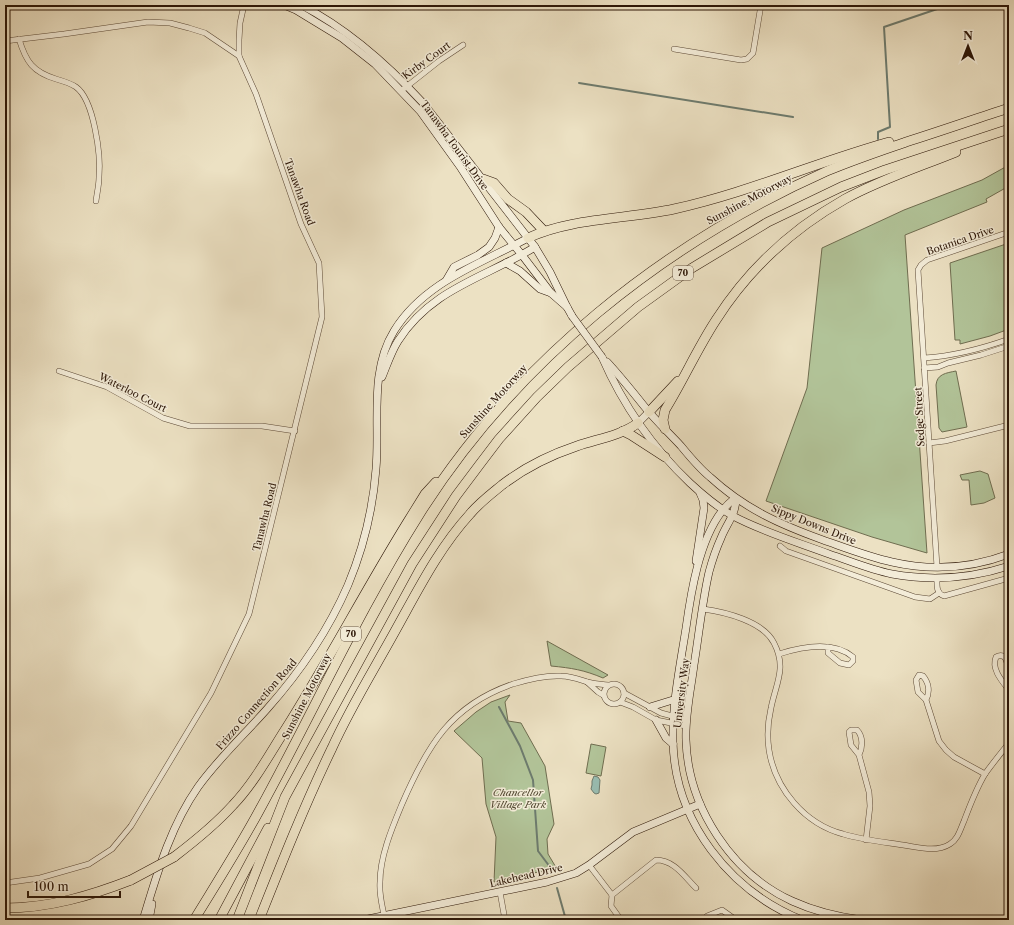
<svg xmlns="http://www.w3.org/2000/svg" width="1014" height="925" font-family="'Libre Caslon Text',serif">
  <style>
    .green { fill: #b2c499; stroke: #6f6d50 }
    .water { fill: #99beb3; stroke: #6d7b6e }
    .lines { fill: none; stroke-linecap: round; stroke-linejoin: round }
    .stream { stroke: #6d7b6e; stroke-width: 2 }
    .street-casing { stroke: #5c4936; stroke-width: 6 }
    .secondary-casing { stroke: #2c1607; stroke-width: 8 }
    .highway-casing { stroke: #2c1607; stroke-width: 10 }
    .street { stroke: #f3ecd8; stroke-width: 5 }
    .secondary { stroke: #f3ecd8; stroke-width: 7 }
    .highway { stroke: #ece1c3; stroke-width: 9 }
    .secondary-bridge-casing { stroke: #2c1607; stroke-width: 8; stroke-linecap: butt }
    .highway-bridge-casing { stroke: #2c1607; stroke-width: 10; stroke-linecap: butt }
    .secondary-bridge { stroke: #f3ecd8; stroke-width: 7 }
    .highway-bridge { stroke: #ece1c3; stroke-width: 9 }
    .labels { text-anchor: middle; stroke-width: 3; stroke-linejoin: round; paint-order: stroke }
    .shield { fill: #f3ecd8; stroke: #685646; stroke-width: 1 }
    .shield-label { font-size: 9px; font-weight: bold; fill: #2c1607 }
    .street-label { font-size: 10px; fill: #2c1607; stroke: #f3ecd8 }
    .park-label { font-size: 10px; font-style: italic; fill: #544a33; stroke: #f3ecd8 }
  </style>
  <rect width="100%" height="100%" fill="#ece1c3"/>
  <filter id="stains"><feTurbulence type="fractalNoise" baseFrequency=".005" numOctaves="4"/><feColorMatrix values="0 0 0 0 .2 0 0 0 0 .09 0 0 0 0 .02 0 0 0 .5 -.17"/></filter>
  <radialGradient id="worn" r=".72"><stop offset=".6" stop-color="#630" stop-opacity="0"/><stop offset="1" stop-color="#630" stop-opacity=".3"/></radialGradient>
  <g class="green">
    <polygon points="1009,165 1009,186 986,199 987,202 905,235 927,553 872,537 766,501 807,388 822,248 904,210 982,180"/>
    <polygon points="1009,243 1009,329 990,336 960,344 960,340 955,340 950,263"/>
    <path d="M956,371L967,427L942,432L939,428L936,385C937,374 946,373 956,371Z"/>
    <polygon points="980,471 988,474 995,498 984,503 971,505 969,480 962,480 960,475"/>
    <path d="M547,641L608,675L603,678C584,670 572,668 551,666Z"/>
    <polygon points="510,695 505,702 508,721 521,723 545,766 554,824 547,839 548,854 557,869 521,875 521,877 494,882 496,837 486,804 482,758 454,731 476,712 491,702"/>
    <polygon points="591,744 606,747 601,776 586,773"/>
  </g>
  <polygon class="water" points="594,776 598,777 600,780 599,793 596,794 594,793 591,789 592,785 592,781"/>
  <g class="lines">
    <g class="stream">
      <polyline points="579,83 793,117"/>
      <polyline points="878,139 878,132 890,127 884,27 949,5"/>
      <polyline points="499,707 520,746 533,780 538,851 550,867 552,873"/>
      <polyline points="557,888 566,920"/>
    </g>
    <g class="street-casing">
      <g id="street">
        <path d="M19,39C26,62 33,72 56,79C63,81 70,83 76,87C94,100 101,155 99,177C99,185 97,193 96,201"/>
        <polyline points="5,41 64,34 148,22 170,23 189,28 205,33 239,56"/>
        <polyline points="674,49 741,60 747,59 753,53 761,5"/>
        <polyline points="401,91 439,61 463,45"/>
        <path d="M924,358C953,356 981,349 1009,339"/>
        <polyline points="924,368 938,367 948,363 981,355 1009,346"/>
        <polyline points="59,371 107,387 163,418 190,426 262,426 295,431"/>
        <polyline points="929,443 945,441 1009,425"/>
        <polyline points="780,546 786,551 915,597 930,599 939,593"/>
        <polyline points="937,567 918,270 921,265 927,260 1009,232"/>
        <path d="M937,578C937,586 936,593 944,596L1009,578"/>
        <path d="M703,609C725,612 763,621 774,643C787,668 776,683 771,708C768,721 767,737 769,750C775,789 805,824 843,834C863,840 883,842 903,845C917,847 936,853 950,844C958,839 960,830 964,821C970,805 976,789 985,774C992,764 1001,753 1009,743"/>
        <path d="M779,654C801,647 833,640 853,657V661L849,665L840,663L828,653V647"/>
        <polyline points="587,682 598,692 603,695"/>
        <circle cx="614" cy="694" r="10"/>
        <path d="M1006,686C1008,678 1011,649 996,657C991,669 1002,681 1009,690"/>
        <polyline points="624,693 661,713 687,720"/>
        <path d="M926,700C930,692 929,683 923,676L919,675L916,680L918,692L926,700L939,741L946,750L954,757L985,774"/>
        <polyline points="620,702 633,707 656,720 686,726"/>
        <path d="M859,755C863,747 863,736 857,730H851L849,732L851,745L859,755L869,792L870,806L866,840"/>
        <path d="M589,865L612,895L656,860C674,860 684,876 696,888"/>
        <polyline points="5,883 40,878 89,864 112,849 131,826 211,693 249,614 322,317 319,263 301,224 256,94 239,56 239,40 240,23 244,5"/>
        <polyline points="500,892 505,920"/>
        <polyline points="612,895 611,906 621,920"/>
        <path d="M384,915C382,905 379,894 380,882C380,856 392,828 402,804C427,746 451,705 513,684C529,679 544,675 561,676C571,676 578,679 587,682C594,684 601,684 608,685"/>
        <polyline points="704,920 707,916 722,910 736,920"/>
      </g>
    </g>
    <g class="secondary-casing">
      <g id="secondary">
        <polyline points="284,5 296,10 342,38 375,64 420,111 461,168 499,227 522,255 551,293 567,307"/>
        <path d="M301,5C346,28 389,66 423,103L535,247L550,272L567,307L572,316"/>
        <polyline points="506,263 520,271 540,289 551,293"/>
        <polyline points="447,279 454,267 478,255 489,247 495,238 499,227"/>
        <path d="M602,357C623,405 652,447 690,483C703,495 717,507 733,516C763,532 797,542 829,554C850,561 871,570 892,574C931,581 972,578 1009,566"/>
        <path d="M607,362C620,376 632,391 644,406C655,420 669,433 681,446C690,457 699,468 710,477C745,509 779,524 823,540C846,548 869,557 892,562C931,571 972,568 1009,554"/>
        <path d="M382,377C387,365 391,352 398,341C432,288 485,278 535,247"/>
        <polyline points="638,423 649,412"/>
        <path d="M735,498C730,502 726,506 722,511C699,541 691,592 686,628C680,666 672,704 673,742C675,822 730,891 802,920"/>
        <path d="M736,499C736,514 726,525 721,538C716,549 712,561 709,572C702,603 699,634 694,665C691,689 685,715 686,740C688,807 731,873 792,901C814,911 838,917 862,920"/>
        <polyline points="696,561 704,508 703,500 700,493"/>
        <polyline points="650,707 676,699"/>
        <polyline points="656,720 666,738 673,744"/>
        <path d="M143,920C157,874 170,827 198,787C218,759 244,735 267,709C300,672 328,631 348,585C363,549 373,508 376,469C380,424 369,371 394,331C424,282 480,264 528,238"/>
        <polyline points="149,920 152,904"/>
        <polyline points="363,920 547,882 576,873 589,865 633,832 700,804"/>
      </g>
    </g>
    <g class="highway-casing">
      <g id="highway">
        <polyline points="483,179 494,183 508,199 526,212 544,231"/>
        <path d="M528,238C570,218 628,219 674,209C747,193 817,162 889,142"/>
        <polyline points="649,412 678,381"/>
        <path d="M665,429L663,420L665,410C683,381 697,349 716,320C748,270 792,229 845,199C879,180 919,167 956,152"/>
        <polyline points="623,431 631,435 665,457"/>
        <path d="M174,857C195,841 215,825 233,805C254,783 269,755 285,730C328,662 365,591 407,523L425,494L436,482"/>
        <path d="M5,908C49,908 90,896 131,880"/>
        <path d="M194,920C216,884 239,848 259,811C313,713 359,610 419,515C515,362 663,244 827,171C853,160 880,151 906,142C941,131 975,119 1009,108"/>
        <polyline points="219,920 268,828"/>
        <polyline points="237,920 285,797 412,564 456,496 480,464 499,439 537,397 568,367 638,307 692,268 768,222 841,187 885,170 1009,129"/>
        <path d="M259,920C282,862 305,804 332,748C350,708 373,671 394,633C417,592 438,549 470,514C479,503 491,494 502,485C524,468 550,455 577,446C597,439 620,436 638,423"/>
      </g>
    </g>
    <use href="#street" class="street"/>
    <use href="#secondary" class="secondary"/>
    <use href="#highway" class="highway"/>
    <g class="secondary-bridge-casing">
      <polyline id="secondary-bridge" points="572,316 602,357"/>
    </g>
    <g class="highway-bridge-casing">
      <polyline id="highway-bridge" points="131,880 174,857"/>
    </g>
    <use href="#secondary-bridge" class="secondary-bridge"/>
    <use href="#highway-bridge" class="highway-bridge"/>
  </g>
  <g class="labels">
    <g class="shield">
      <rect x="673" y="266" width="20" height="14" rx="3"/>
      <rect x="341" y="627" width="20" height="14" rx="3"/>
    </g>
    <g class="shield-label">
      <text x="683" y="276">70</text>
      <text x="351" y="637">70</text>
    </g>
    <g class="street-label">
      <text transform="translate(426 60) rotate(-36)" y="4">Kirby Court</text>
      <text transform="translate(455 145) rotate(54)" y="4">Tanawha Tourist Drive</text>
      <text transform="translate(300 192) rotate(70)" y="4">Tanawha Road</text>
      <text transform="translate(749 199) rotate(-28)" y="4">Sunshine Motorway</text>
      <text transform="translate(960 240) rotate(-19)" y="4">Botanica Drive</text>
      <text transform="translate(133 392) rotate(27)" y="4">Waterloo Court</text>
      <text transform="translate(493 401) rotate(-48)" y="4">Sunshine Motorway</text>
      <text transform="translate(919 417) rotate(-93)" y="4">Sedge Street</text>
      <text transform="translate(264 517) rotate(-76)" y="4">Tanawha Road</text>
      <text transform="translate(814 524) rotate(22)" y="4">Sippy Downs Drive</text>
      <text transform="translate(681 693) rotate(-83)" y="4">University Way</text>
      <text transform="translate(306 696) rotate(-63)" y="4">Sunshine Motorway</text>
      <text transform="translate(256 704) rotate(-49)" y="4">Frizzo Connection Road</text>
      <text transform="translate(526 875) rotate(-13)" y="4">Lakehead Drive</text>
    </g>
    <g class="park-label">
      <text x="518" y="796">Chancellor<tspan x="518" dy="12">Village Park</tspan></text>
    </g>
  </g>
  <rect width="1014" height="925" fill="none" stroke="#ece1c3" stroke-width="20"/>
  <rect x="6" y="6" width="1002" height="913" fill="none" stroke="#2c1607" stroke-width="2"/>
  <rect x="10" y="10" width="994" height="905" fill="none" stroke="#2c1607"/>
  <g transform="translate(968 46)" stroke="#f3ecd8" stroke-width="3" paint-order="stroke">
  <path d="M0-3L7 15L0 10L-7 15Z" fill="#2c1607"/>
  <text y="-6" font-size="11" font-weight="bold" text-anchor="middle" fill="#2c1607">N</text>
  </g>
  <path d="M28 891v6h92v-6" fill="none" stroke="#2c1607" stroke-width="2"/>
  <text x="34" y="891" font-size="12" fill="#2c1607" stroke="#f3ecd8" stroke-width="3" paint-order="stroke">100 m</text>
  <rect width="100%" height="100%" filter="url(#stains)"/>
  <rect width="100%" height="100%" fill="url(#worn)"/>
</svg>
